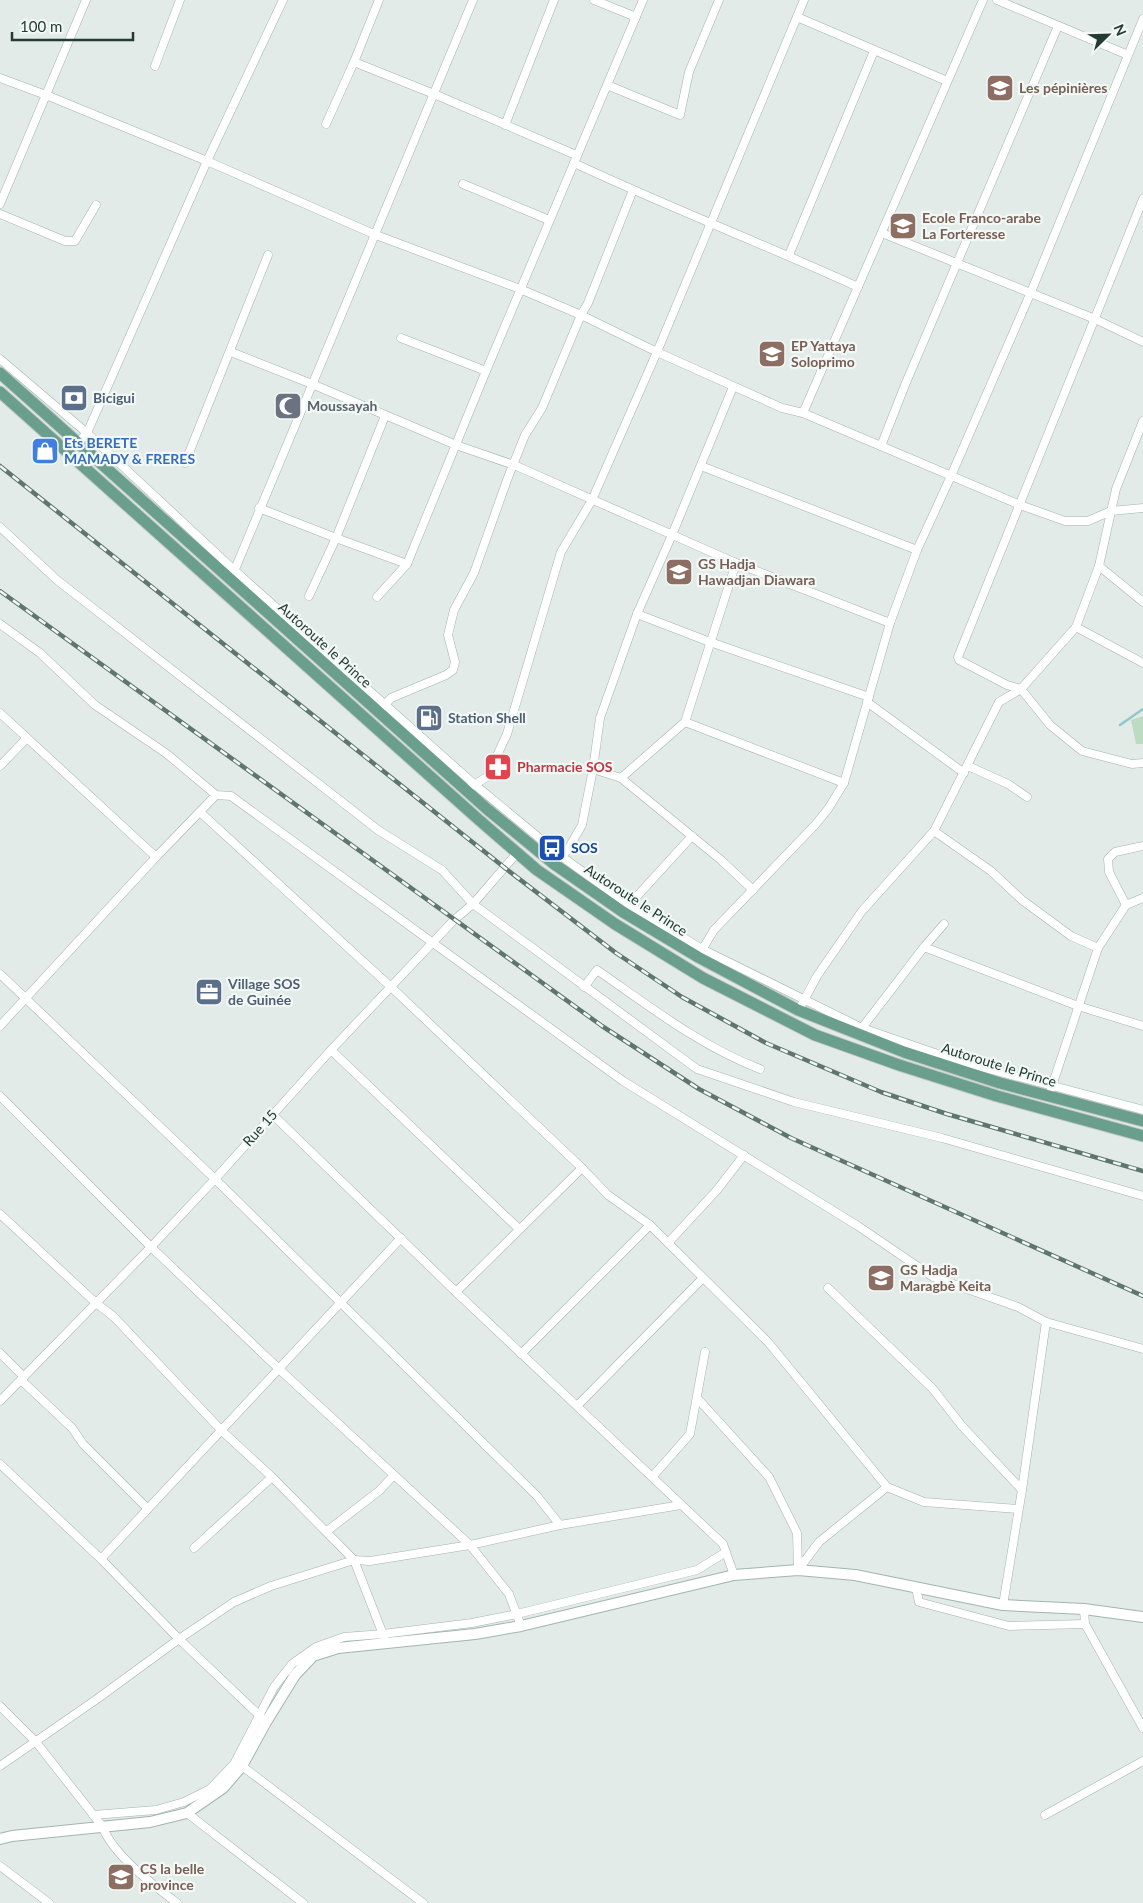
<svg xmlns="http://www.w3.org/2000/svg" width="1143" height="1903" font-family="Lato,sans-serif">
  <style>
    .green { fill: #bddbc3 }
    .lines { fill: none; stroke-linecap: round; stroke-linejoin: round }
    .stream { stroke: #8ec7cc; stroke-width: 2.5 }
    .street-casing { stroke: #a5b3ad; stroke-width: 9 }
    .secondary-casing { stroke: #a1b6ae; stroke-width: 12 }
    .primary-casing { stroke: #c1c8c6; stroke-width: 13 }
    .street { stroke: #fff; stroke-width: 8 }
    .secondary { stroke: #fff; stroke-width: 10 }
    .primary { stroke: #6a9e8d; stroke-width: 11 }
    .rail-casing { stroke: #5e766e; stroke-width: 4.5 }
    .rail { stroke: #f2f8f5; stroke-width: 2.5; stroke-dasharray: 8; stroke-linecap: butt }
    .labels { text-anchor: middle; stroke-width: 4.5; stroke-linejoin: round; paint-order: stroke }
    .education-label { font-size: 14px; font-weight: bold; fill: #785e54; stroke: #f2f8f5; text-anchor: start }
    .service-label { font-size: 14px; font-weight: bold; fill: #4e5e75; stroke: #f2f8f5; text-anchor: start }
    .worship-label { font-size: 14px; font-weight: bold; fill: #5b616d; stroke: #f2f8f5; text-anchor: start }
    .shop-label { font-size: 14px; font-weight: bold; fill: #366cbe; stroke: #f2f8f5; text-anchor: start }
    .street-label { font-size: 14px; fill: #233b33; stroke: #f2f8f5 }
    .health-label { font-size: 14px; font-weight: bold; fill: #be3a42; stroke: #f2f8f5; text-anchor: start }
    .transit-label { font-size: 14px; font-weight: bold; fill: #164399; stroke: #f2f8f5; text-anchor: start }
  </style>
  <rect width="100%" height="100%" fill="#e2ebe7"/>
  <polygon class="green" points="1143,716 1143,744 1136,744 1131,720"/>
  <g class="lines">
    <polyline class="stream" points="1120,725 1143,709"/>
    <g class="street-casing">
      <g id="street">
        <polyline points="594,0 636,17"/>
        <polyline points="997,0 1128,55"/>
        <polyline points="797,17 947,81"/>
        <polyline points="354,62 434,94 576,155"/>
        <polyline points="155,66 180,0"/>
        <polyline points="0,78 46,95 207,161 376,235 520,289 581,315 657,352 782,408 803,413 1020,505 1065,521 1088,521 1111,511 1143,508"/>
        <polyline points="607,85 680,115 689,72 719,0"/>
        <polyline points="326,124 354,62 379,0"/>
        <polyline points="505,125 554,0"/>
        <path d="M574,163C668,207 764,244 858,287"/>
        <polyline points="463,184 549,220"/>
        <polyline points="1143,199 958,657 959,660 1007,685 1021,689 1050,725 1082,751 1132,764 1143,763"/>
        <polyline points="0,204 86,0"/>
        <polyline points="0,214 65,241 75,241 96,205"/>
        <polyline points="882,233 1095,319 1143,342"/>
        <polyline points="789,255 874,51"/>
        <polyline points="401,338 486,371"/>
        <polyline points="231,352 312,384 456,445 514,465 736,563 890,623"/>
        <polyline points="0,359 87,433 234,570 474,784 561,856 629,905 702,949 862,1028 955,1060 1143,1110"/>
        <polyline points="803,413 983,0"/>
        <polyline points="78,443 87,433 207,161 283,0"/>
        <polyline points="881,446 905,385 1058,26"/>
        <polyline points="185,463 268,255"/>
        <polyline points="701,466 917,550"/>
        <polyline points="259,508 336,538 407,564"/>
        <polyline points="0,527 57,580 378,830 442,870 473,904 697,1069 794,1102 942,1138 1143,1196"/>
        <polyline points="1099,566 1143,602"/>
        <polyline points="233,574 473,0"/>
        <polyline points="309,596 336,538 385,416"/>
        <polyline points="377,597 407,564 486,371 643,0"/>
        <polyline points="637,614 710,642 869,697"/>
        <polyline points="0,624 40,653 95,705 167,754 216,795 231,796 623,1081 858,1226 933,1277 1018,1307 1046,1322 1143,1349"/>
        <polyline points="1076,627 1143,663"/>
        <polyline points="867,702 964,773"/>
        <polyline points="382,708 391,698 446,675 453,670 455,662 448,635 454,610 474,573 507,480 525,435 542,408 581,315 588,303 633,190"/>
        <polyline points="0,713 156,857"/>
        <polyline points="685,722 844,783"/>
        <polyline points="0,766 27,738"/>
        <polyline points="968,766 1008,784 1027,797"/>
        <polyline points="593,769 621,778 721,860 753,890"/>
        <polyline points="621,778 685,722 736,563"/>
        <polyline points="472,786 487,777 507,734 561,552 592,500 657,352 804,0"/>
        <polyline points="200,812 391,987 582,1168 608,1195 650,1225 768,1342 887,1487"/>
        <polyline points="934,831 991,871 1022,900 1071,936 1098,948"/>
        <polyline points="558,859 567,851 582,825 593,769 600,718 637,614 672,535 733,387"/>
        <polyline points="629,905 692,836"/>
        <polyline points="1126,905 1109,872 1108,859 1115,852 1143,846"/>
        <polyline points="924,947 1078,1006 1143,1026"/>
        <polyline points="700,953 714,930 815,825 828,809 844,783 890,623 917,550 951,476 1031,292 1143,19"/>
        <polyline points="0,974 215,1179 537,1496 560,1525"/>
        <path d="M584,987L597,970C649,1006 700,1046 760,1069"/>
        <polyline points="802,1004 817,976 862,911 934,831 999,702 1021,689 1076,627 1099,566 1116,489 1143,421"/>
        <polyline points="0,1026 156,857 216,795"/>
        <polyline points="862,1028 924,947 944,924"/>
        <polyline points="331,1050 519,1229"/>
        <polyline points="1051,1089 1098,948 1126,905 1143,898"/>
        <polyline points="0,1096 151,1247 279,1369 470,1545 509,1594 521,1626"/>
        <polyline points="273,1115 456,1292 723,1544 734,1575"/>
        <polyline points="0,1214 96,1303 114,1317 222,1431 272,1477 354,1560 384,1637"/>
        <polyline points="668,1243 717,1190 744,1155"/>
        <polyline points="828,1288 933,1389 962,1426 1022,1490"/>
        <polyline points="456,1292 582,1168"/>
        <polyline points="0,1353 24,1377"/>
        <polyline points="521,1354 650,1225"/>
        <polyline points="21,1380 72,1428 83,1444 148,1509"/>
        <polyline points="698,1399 769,1477 797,1533 798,1570"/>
        <polyline points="0,1401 151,1247 215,1179 331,1050 454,920 473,904 517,853"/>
        <polyline points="577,1406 703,1278"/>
        <polyline points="0,1464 101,1559 179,1639 262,1718"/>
        <polyline points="653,1476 690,1434 705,1352"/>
        <polyline points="327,1531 379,1491 394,1475"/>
        <polyline points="194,1548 272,1477"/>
        <polyline points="101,1559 401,1238"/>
        <polyline points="798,1570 819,1542 887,1487 924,1502 1018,1509"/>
        <polyline points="916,1588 919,1602 1009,1626 1085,1624"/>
        <polyline points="1003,1605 1022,1490 1046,1322"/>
        <polyline points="1084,1609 1085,1624 1143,1728"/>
        <path d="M0,1706L36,1742L102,1826C114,1856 152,1884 177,1903"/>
        <polyline points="0,1766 97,1699 179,1639 234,1602 271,1586 354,1560 370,1561 470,1545 560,1525 681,1505"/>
        <polyline points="242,1766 423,1903"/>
        <polyline points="187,1813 303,1903"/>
        <polyline points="93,1815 156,1810 184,1802 210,1789 234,1764 274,1687 292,1664 316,1647 344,1637 383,1634 472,1623 517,1614 697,1570 726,1552"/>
        <polyline points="1045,1815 1143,1761"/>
        <polyline points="0,1866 49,1903"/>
      </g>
    </g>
    <g class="secondary-casing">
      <polyline id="secondary" points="0,1839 12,1836 150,1822 187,1813 223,1788 242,1766 266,1722 295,1675 313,1656 338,1648 475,1634 521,1626 734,1575 798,1570 855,1575 1003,1605 1084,1609 1143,1617"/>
    </g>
    <g class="primary-casing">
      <g id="primary">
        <polyline points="0,373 487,809 554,864 623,912 698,957 798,1010 904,1052 1000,1083 1143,1121"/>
        <polyline points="0,392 478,819 537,870 615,924 703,978 815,1035 899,1065 997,1096 1143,1136"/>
      </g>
    </g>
    <use href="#street" class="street"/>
    <use href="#secondary" class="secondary"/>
    <use href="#primary" class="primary"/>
    <g class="rail-casing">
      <g id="rail">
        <polyline points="0,466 505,868 616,953 682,997 766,1043 881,1092 947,1114 1143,1171"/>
        <polyline points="0,591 602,1026 699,1089 791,1138 1143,1296"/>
      </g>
    </g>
    <use href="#rail" class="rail"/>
  </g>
  <defs>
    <g id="school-square" transform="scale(1.4375)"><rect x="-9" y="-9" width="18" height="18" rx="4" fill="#8d6e63" stroke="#f2f8f5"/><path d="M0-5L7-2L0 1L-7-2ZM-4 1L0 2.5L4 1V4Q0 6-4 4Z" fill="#fff"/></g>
    <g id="bank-square" transform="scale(1.4375)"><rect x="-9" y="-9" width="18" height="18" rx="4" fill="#5c6f8a" stroke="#f2f8f5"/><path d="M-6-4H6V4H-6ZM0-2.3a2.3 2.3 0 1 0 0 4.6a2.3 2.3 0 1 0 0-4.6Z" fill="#fff"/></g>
    <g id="mosque-square" transform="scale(1.4375)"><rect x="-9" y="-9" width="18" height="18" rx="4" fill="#6b7280" stroke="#f2f8f5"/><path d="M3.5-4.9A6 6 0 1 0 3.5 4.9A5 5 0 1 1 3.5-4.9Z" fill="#fff"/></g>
    <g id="shop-square" transform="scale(1.4375)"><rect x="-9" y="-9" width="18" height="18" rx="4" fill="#3f7fe0" stroke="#f2f8f5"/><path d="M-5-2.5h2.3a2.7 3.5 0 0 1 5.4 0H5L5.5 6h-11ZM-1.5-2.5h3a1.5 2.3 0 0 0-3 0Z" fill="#fff"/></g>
    <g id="fuel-square" transform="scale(1.4375)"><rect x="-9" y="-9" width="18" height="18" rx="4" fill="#5c6f8a" stroke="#f2f8f5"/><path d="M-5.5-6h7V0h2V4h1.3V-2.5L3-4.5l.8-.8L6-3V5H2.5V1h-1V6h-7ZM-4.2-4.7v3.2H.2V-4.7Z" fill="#fff"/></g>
    <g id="pharmacy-square" transform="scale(1.4375)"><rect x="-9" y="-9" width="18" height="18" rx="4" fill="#e0444e" stroke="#f2f8f5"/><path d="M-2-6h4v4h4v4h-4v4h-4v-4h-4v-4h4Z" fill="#fff"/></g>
    <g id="bus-square" transform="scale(1.4375)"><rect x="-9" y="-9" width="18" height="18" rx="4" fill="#1a4fb4" stroke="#f2f8f5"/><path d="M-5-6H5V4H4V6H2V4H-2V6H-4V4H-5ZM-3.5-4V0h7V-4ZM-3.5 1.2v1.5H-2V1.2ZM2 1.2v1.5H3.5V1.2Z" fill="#fff"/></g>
    <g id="office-square" transform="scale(1.4375)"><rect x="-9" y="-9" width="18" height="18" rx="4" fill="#5c6f8a" stroke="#f2f8f5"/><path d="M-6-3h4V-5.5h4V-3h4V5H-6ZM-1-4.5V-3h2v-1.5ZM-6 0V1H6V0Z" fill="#fff"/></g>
  </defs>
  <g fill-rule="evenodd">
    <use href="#school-square" x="1000" y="88"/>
    <use href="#school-square" x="903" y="226"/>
    <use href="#school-square" x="772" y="354"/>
    <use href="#bank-square" x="74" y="398"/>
    <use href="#mosque-square" x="288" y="406"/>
    <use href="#shop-square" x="45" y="451"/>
    <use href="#school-square" x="679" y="572"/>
    <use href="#fuel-square" x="429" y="718"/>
    <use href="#pharmacy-square" x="498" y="767"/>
    <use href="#bus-square" x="552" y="848"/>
    <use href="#office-square" x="209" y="992"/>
    <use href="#school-square" x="881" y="1278"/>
    <use href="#school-square" x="121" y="1877"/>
  </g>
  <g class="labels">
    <g class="education-label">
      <text x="1019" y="93">Les pépinières</text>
      <text x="922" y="223">Ecole Franco-arabe<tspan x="922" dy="16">La Forteresse</tspan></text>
      <text x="791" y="351">EP Yattaya<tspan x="791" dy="16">Soloprimo</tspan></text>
      <text x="698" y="569">GS Hadja<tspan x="698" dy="16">Hawadjan Diawara</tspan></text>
      <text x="900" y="1275">GS Hadja<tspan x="900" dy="16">Maragbè Keita</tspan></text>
      <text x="140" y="1874">CS la belle<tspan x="140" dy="16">province</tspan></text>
    </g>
    <g class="service-label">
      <text x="93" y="403">Bicigui</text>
      <text x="448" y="723">Station Shell</text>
      <text x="228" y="989">Village SOS<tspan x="228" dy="16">de Guinée</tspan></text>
    </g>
    <g class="worship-label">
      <text x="307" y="411">Moussayah</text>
    </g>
    <g class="shop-label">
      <text x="64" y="448">Ets BERETE<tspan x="64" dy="16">MAMADY &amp; FRERES</tspan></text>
    </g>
    <g class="street-label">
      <text transform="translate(325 645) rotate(42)" y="5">Autoroute le Prince</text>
      <text transform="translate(636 900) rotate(33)" y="5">Autoroute le Prince</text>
      <text transform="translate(999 1065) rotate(17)" y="5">Autoroute le Prince</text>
      <text transform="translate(260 1128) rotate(-48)" y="5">Rue 15</text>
    </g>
    <g class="health-label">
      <text x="517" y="772">Pharmacie SOS</text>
    </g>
    <g class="transit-label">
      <text x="571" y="853">SOS</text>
    </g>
  </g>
  <g transform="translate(1108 35) rotate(67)" stroke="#f2f8f5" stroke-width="4" paint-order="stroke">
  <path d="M0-4L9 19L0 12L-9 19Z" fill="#233b33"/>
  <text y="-8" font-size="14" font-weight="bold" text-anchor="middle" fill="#233b33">N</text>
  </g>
  <path d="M12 32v8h121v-8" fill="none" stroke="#233b33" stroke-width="2.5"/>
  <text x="20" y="32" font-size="15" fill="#233b33" stroke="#f2f8f5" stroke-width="4" paint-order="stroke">100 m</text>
</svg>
